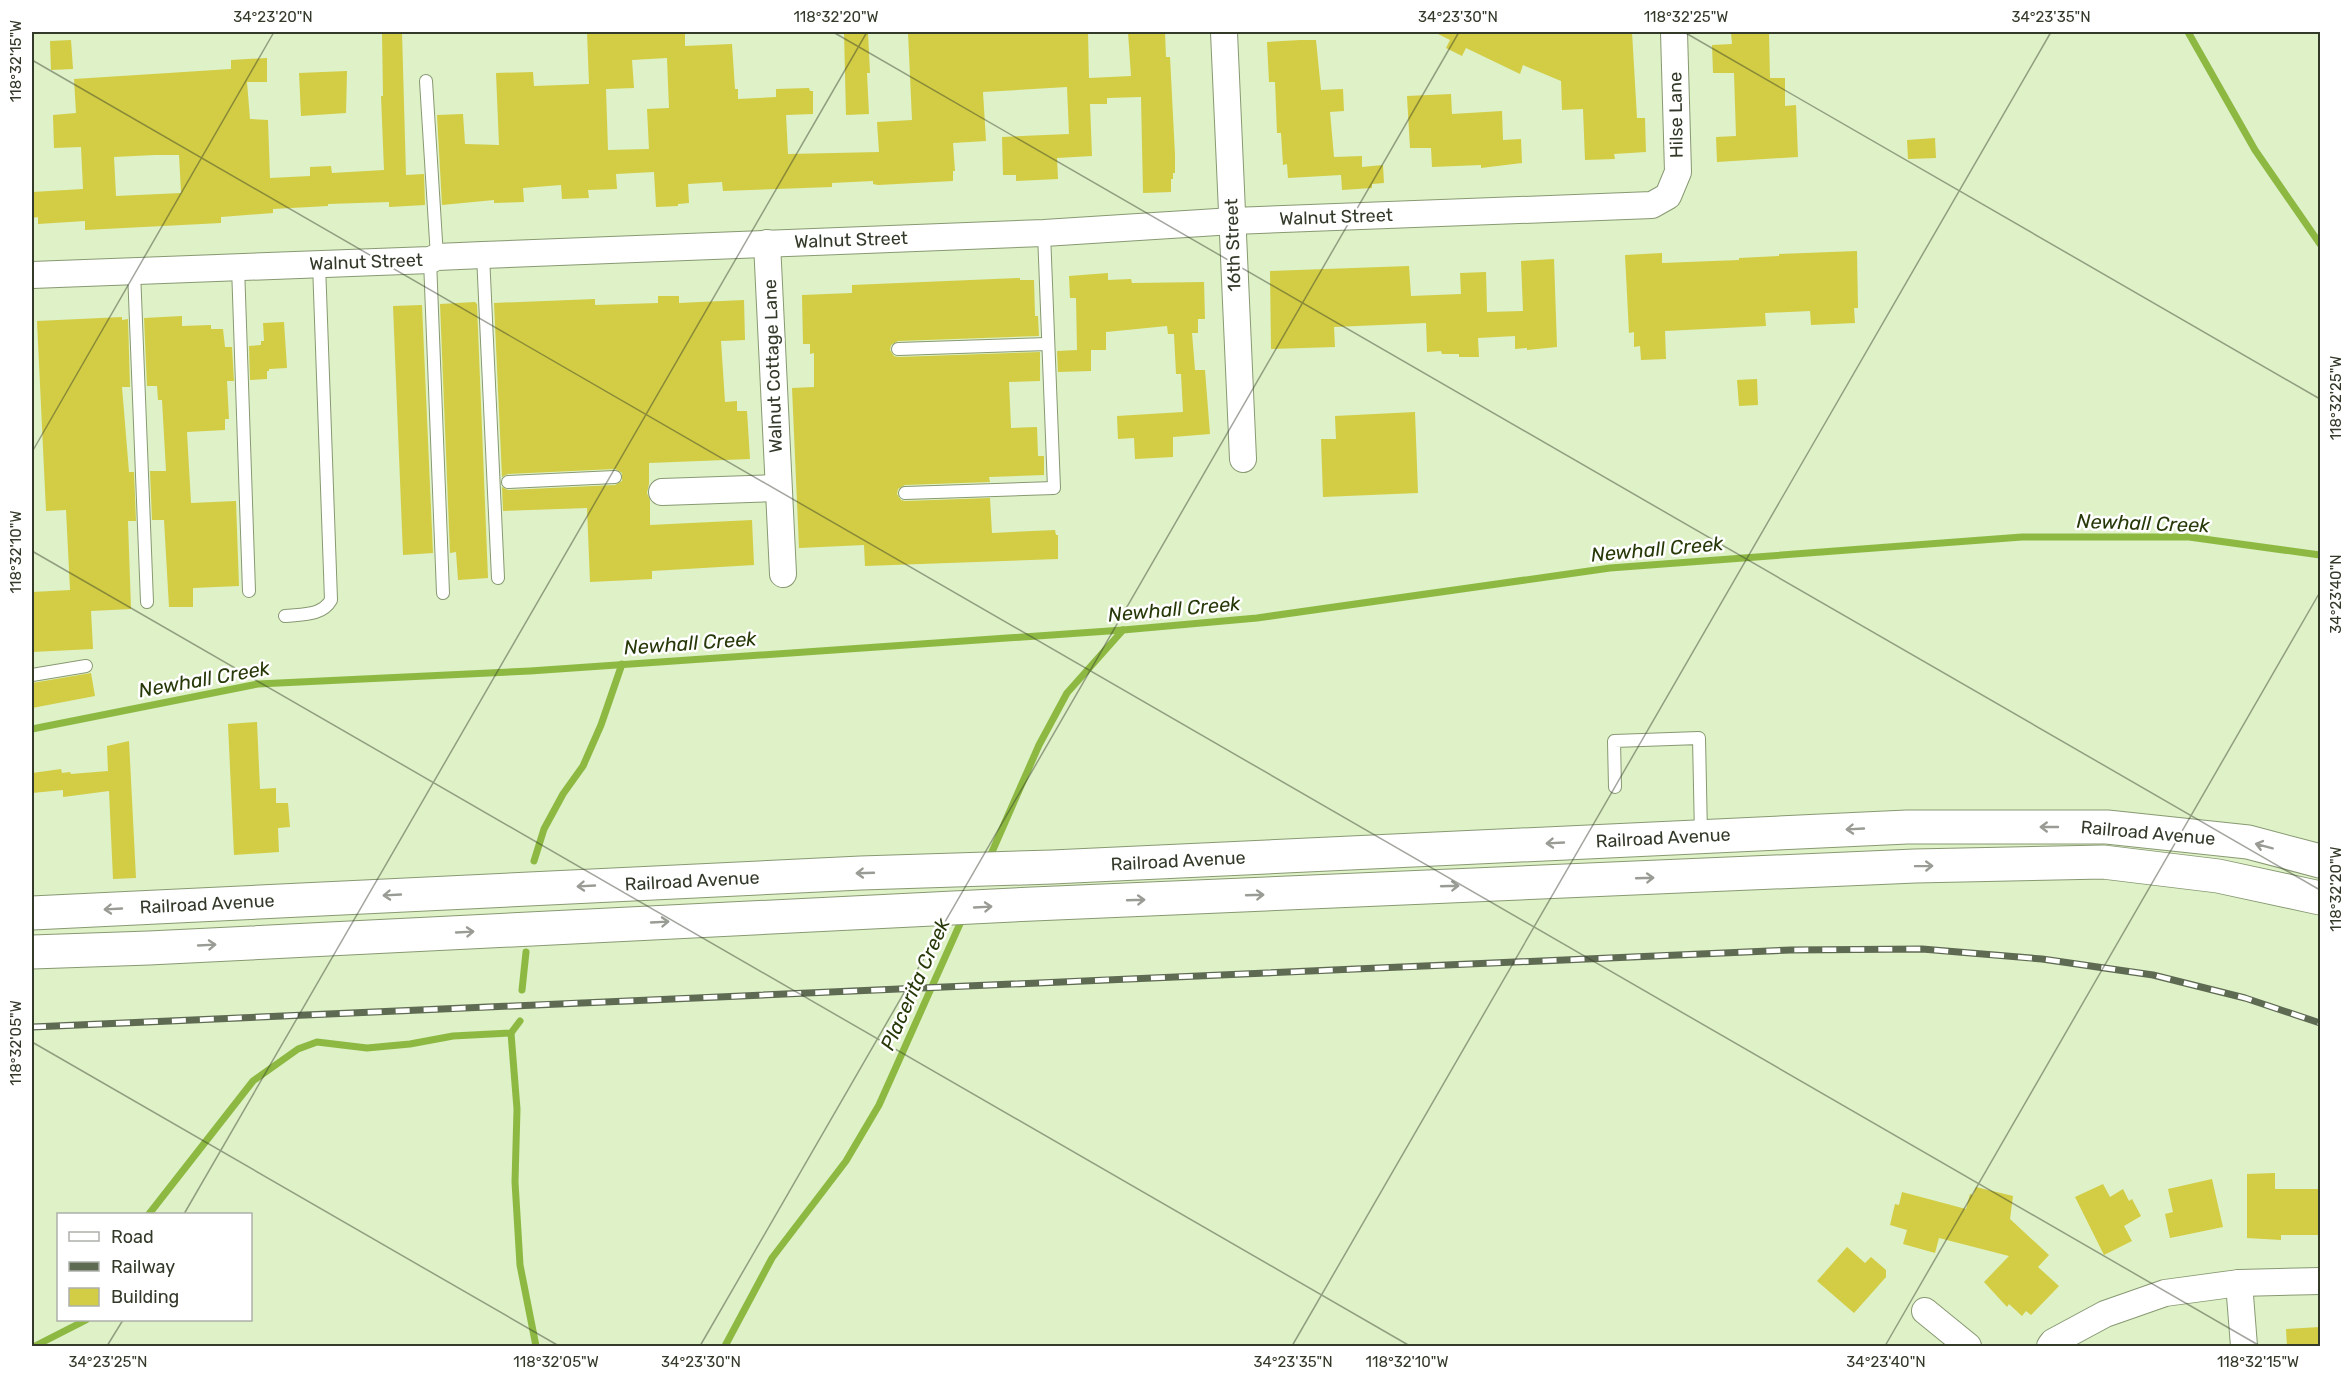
<svg xmlns="http://www.w3.org/2000/svg" width="2352" height="1378" font-family="Rubik,sans-serif">
  <style>
    .lines { fill: none; stroke-linecap: round; stroke-linejoin: round }
    .stream { stroke: #8db943; stroke-width: 7 }
    .building { fill: #d2cd44; fill-rule: evenodd }
    .lane-casing { stroke: #889972; stroke-width: 14 }
    .street-casing { stroke: #889972; stroke-width: 28 }
    .primary-casing { stroke: #889972; stroke-width: 35 }
    .lane { stroke: #fff; stroke-width: 12 }
    .street { stroke: #fff; stroke-width: 26 }
    .primary { stroke: #fff; stroke-width: 33 }
    .rail-casing { stroke: #5f6a53; stroke-width: 7 }
    .rail { stroke: #fff; stroke-width: 4.5; stroke-dasharray: 14; stroke-linecap: butt }
    .oneway { stroke: #999c94 }
    .ticks { fill: none; stroke: #333a2a; stroke-width: 1.5; stroke-opacity: 0.45 }
    .labels { text-anchor: middle; stroke-width: 5; stroke-linejoin: round; paint-order: stroke }
    .street-label { font-size: 18px; fill: #333a2a; stroke: #fff }
    .water-label { font-size: 20px; font-style: italic; fill: #273908; stroke: #fff }
    .neatline { fill: none; stroke: #333a2a; stroke-width: 2 }
    .ticks-label { font-size: 15px; text-anchor: middle; fill: #333a2a }
  </style>
  <rect width="100%" height="100%" fill="#def1c7"/>
  <g class="lines">
    <g class="stream">
      <polyline points="2188,32 2255,150 2320,244"/>
      <polyline points="32,729 258,684 530,671 1123,630 1257,618 1610,568 2022,537 2189,537 2320,555"/>
      <polyline points="534,861 544,829 563,794 583,766 601,725 622,664"/>
      <polyline points="988,861 1039,745 1067,693 1123,630"/>
      <polyline points="522,990 526,952"/>
      <polyline points="511,1033 517,1109 515,1182 520,1265 536,1346"/>
      <polyline points="149,1214 253,1081 298,1049 317,1042 367,1048 410,1044 453,1036 511,1033 520,1021"/>
      <polyline points="35,1346 86,1320"/>
      <polyline points="725,1346 772,1258 846,1161 879,1105 963,917"/>
    </g>
  </g>
  <g class="building">
    <path d="M382,32H402L406,175L424,174L425,205L389,207V202L328,204V206L273,209V213L221,217V223L85,230V221L38,224V217L32,218V192L83,189L81,147L54,148L53,115L76,113L74,79L231,69V60L267,58V82H247L250,119L268,120L270,178L310,176V167L331,166L332,173L384,170L381,96H383ZM155,155H179L181,193L116,196L114,157Z"/>
    <path d="M587,32H685V46L732,44L735,89H738V99L776,97V89L809,88L810,91H813V114L786,115L788,154L879,152L877,122L912,120L908,32H1088L1089,78L1131,76L1128,32H1165L1166,57H1170L1175,155V173H1173V179H1171V192L1143,193L1141,97L1107,98V104H1090L1092,156L1057,158L1058,179L1016,181V175H1003L1002,137L1069,134L1067,87L983,92L986,141L953,143L955,171H953V181L878,185L873,184V181L832,183V187L723,191L722,182L688,184L689,203L678,204V206L656,207L654,172L616,174L617,189L588,190L589,198L562,199L561,185L523,188L524,202L494,203V200L442,205L437,115L463,114L465,144L499,145L496,73L533,72L534,86L589,84ZM667,58L669,108L647,109L649,149L608,150L606,89L634,88L632,60Z"/>
    <polygon points="844,32 868,32 870,73 867,73 869,114 846,115"/>
    <polygon points="1434,32 1632,32 1637,118 1645,118 1646,152 1614,154 1615,159 1585,160 1583,109 1562,110 1561,81 1523,65 1520,74 1466,48 1462,56 1446,48 1450,40"/>
    <polygon points="1731,32 1769,32 1770,78 1785,78 1785,106 1796,105 1798,157 1717,162 1716,137 1736,136 1734,73 1713,73 1712,45 1732,44"/>
    <polygon points="71,40 73,69 51,70 50,41"/>
    <polygon points="1300,40 1316,40 1321,90 1343,89 1344,111 1330,112 1334,157 1362,156 1362,167 1383,165 1384,183 1372,184 1372,188 1342,190 1341,175 1288,178 1287,164 1283,165 1281,133 1277,133 1275,82 1269,82 1267,42"/>
    <polygon points="347,71 346,113 301,116 299,73"/>
    <polygon points="1451,94 1452,114 1502,111 1503,140 1521,139 1522,163 1481,168 1481,165 1432,167 1431,148 1410,148 1407,96"/>
    <polygon points="1935,138 1936,158 1908,159 1907,140"/>
    <polygon points="1857,251 1858,308 1854,308 1855,323 1811,325 1810,311 1765,313 1766,326 1665,331 1666,359 1641,360 1640,346 1634,347 1634,332 1629,333 1625,255 1662,253 1662,263 1739,260 1739,258 1779,256 1779,254"/>
    <polygon points="1554,259 1557,347 1527,350 1527,348 1515,349 1515,336 1478,338 1479,357 1459,357 1459,354 1442,354 1441,351 1427,352 1426,323 1334,327 1335,347 1271,349 1270,271 1409,266 1411,296 1461,294 1460,273 1486,272 1487,312 1523,311 1521,261"/>
    <polygon points="1108,273 1108,280 1131,279 1132,283 1204,282 1205,319 1198,319 1198,333 1192,333 1195,370 1205,370 1210,434 1173,437 1173,457 1135,459 1134,438 1118,439 1117,416 1183,412 1181,374 1176,374 1174,334 1168,334 1167,326 1106,332 1106,350 1091,350 1091,371 1058,372 1057,351 1077,350 1076,298 1070,298 1069,276"/>
    <polygon points="1020,278 1020,280 1034,280 1035,316 1038,316 1039,336 898,341 891,345 890,350 894,356 898,357 1040,352 1040,381 1009,382 1011,428 1037,427 1038,456 1044,456 1044,475 989,477 990,482 905,485 898,489 897,494 901,500 905,501 990,498 992,533 1055,530 1056,535 1058,535 1058,559 865,566 864,545 799,548 792,388 814,387 814,353 810,354 810,344 803,344 802,295 852,293 852,285"/>
    <polygon points="658,296 679,296 679,303 744,300 745,340 721,341 725,402 737,401 737,411 747,411 750,459 649,463 649,484 647,493 650,500 650,525 752,520 754,565 652,571 652,579 590,582 587,508 503,511 502,487 508,490 615,485 622,481 622,473 615,469 508,474 502,477 494,303 595,299 595,305 658,303"/>
    <polygon points="475,302 477,304 488,578 458,580 456,552 450,553 440,304"/>
    <polygon points="422,305 433,553 403,555 393,306"/>
    <polygon points="182,316 182,326 211,325 211,329 223,329 225,347 232,347 234,381 227,381 229,419 225,419 225,430 187,432 191,503 236,501 239,586 193,588 193,607 169,607 164,520 152,520 150,471 166,471 162,400 158,400 157,386 147,386 144,318"/>
    <polygon points="122,317 122,320 128,319 130,387 122,387 129,472 134,472 136,521 128,521 131,609 91,611 93,649 32,652 32,592 70,590 66,510 46,511 37,321"/>
    <polygon points="284,322 287,368 269,369 269,371 267,371 267,379 250,380 249,346 261,345 261,341 264,341 263,323"/>
    <polygon points="1757,379 1758,405 1739,406 1737,380"/>
    <polygon points="1415,412 1418,493 1323,497 1321,439 1336,439 1335,416"/>
    <polygon points="91,673 95,696 32,708 32,683"/>
    <polygon points="257,722 260,789 276,788 276,803 288,803 290,827 278,828 279,852 234,855 228,724"/>
    <polygon points="129,741 136,878 113,879 109,791 63,797 63,790 32,793 32,773 61,769 62,773 70,772 71,774 108,771 107,746"/>
    <polygon points="2275,1173 2275,1189 2320,1189 2320,1235 2281,1235 2281,1240 2247,1238 2247,1174"/>
    <polygon points="2212,1179 2223,1227 2170,1238 2165,1214 2173,1212 2168,1189"/>
    <polygon points="2103,1184 2110,1197 2123,1189 2129,1201 2132,1199 2141,1216 2124,1226 2132,1241 2104,1255 2075,1197"/>
    <polygon points="1976,1187 2013,1196 2010,1219 2049,1255 2038,1267 2059,1286 2031,1315 2026,1311 2022,1316 2009,1304 2007,1307 1984,1282 2009,1256 1939,1238 1935,1253 1903,1244 1907,1230 1890,1225 1895,1204 1899,1205 1902,1192 1966,1209 1970,1194 1973,1195"/>
    <polygon points="1847,1247 1865,1263 1871,1257 1886,1270 1886,1277 1854,1313 1817,1281"/>
    <polygon points="2320,1327 2320,1347 2287,1347 2286,1329"/>
  </g>
  <g class="lines">
    <g class="lane-casing">
      <g id="lane">
        <polyline points="426,81 437,257"/>
        <polyline points="483,255 498,578"/>
        <polyline points="430,260 443,593"/>
        <polyline points="238,266 249,591"/>
        <polyline points="134,271 147,602"/>
        <polyline points="898,349 1048,344"/>
        <polyline points="508,482 615,477"/>
        <polyline points="905,493 1054,488 1044,233"/>
        <path d="M285,616C302,614 322,616 331,600L319,264"/>
        <polyline points="32,675 86,666"/>
        <polyline points="1615,787 1614,741 1699,738 1701,835"/>
      </g>
    </g>
    <g class="street-casing">
      <g id="street">
        <polyline points="1224,32 1243,459"/>
        <polyline points="767,243 783,574"/>
        <polyline points="32,275 430,260 437,257 483,255 1044,233 1233,221 1652,205 1668,196 1678,172 1674,32"/>
        <polyline points="662,492 778,488"/>
        <polyline points="2239,1283 2244,1346"/>
        <polyline points="1925,1311 1968,1346"/>
        <polyline points="2050,1346 2053,1342 2105,1314 2165,1293 2239,1283 2320,1281"/>
      </g>
    </g>
    <g class="primary-casing">
      <g id="primary">
        <polyline points="32,913 861,873 1052,867 1907,827 2107,827 2248,842 2320,861"/>
        <polyline points="32,952 149,948 1033,904 1915,866 2103,862 2218,876 2320,898"/>
      </g>
    </g>
    <use href="#lane" class="lane"/>
    <use href="#street" class="street"/>
    <use href="#primary" class="primary"/>
    <g class="rail-casing">
      <polyline id="rail" points="32,1027 1791,950 1922,949 2042,959 2153,975 2245,998 2320,1023"/>
    </g>
    <use href="#rail" class="rail"/>
  </g>
  <defs><path id="oneway-shaft" d="M-6 0H5M1.5-3L5.5 0L1.5 3" fill="none" stroke-width="1.6" stroke-linecap="round" stroke-linejoin="round" transform="scale(1.5)"/></defs>
  <g class="oneway">
    <use href="#oneway-shaft" transform="translate(2049 827) rotate(-180)"/>
    <use href="#oneway-shaft" transform="translate(1855 829) rotate(177)"/>
    <use href="#oneway-shaft" transform="translate(1555 843) rotate(177)"/>
    <use href="#oneway-shaft" transform="translate(2264 846) rotate(-165)"/>
    <use href="#oneway-shaft" transform="translate(1924 866) rotate(-1)"/>
    <use href="#oneway-shaft" transform="translate(865 873) rotate(178)"/>
    <use href="#oneway-shaft" transform="translate(1645 878) rotate(-2)"/>
    <use href="#oneway-shaft" transform="translate(586 886) rotate(177)"/>
    <use href="#oneway-shaft" transform="translate(1450 886) rotate(-2)"/>
    <use href="#oneway-shaft" transform="translate(392 895) rotate(177)"/>
    <use href="#oneway-shaft" transform="translate(1255 895) rotate(-2)"/>
    <use href="#oneway-shaft" transform="translate(1136 900) rotate(-2)"/>
    <use href="#oneway-shaft" transform="translate(983 907) rotate(-3)"/>
    <use href="#oneway-shaft" transform="translate(113 909) rotate(177)"/>
    <use href="#oneway-shaft" transform="translate(660 922) rotate(-3)"/>
    <use href="#oneway-shaft" transform="translate(465 932) rotate(-3)"/>
    <use href="#oneway-shaft" transform="translate(207 945) rotate(-3)"/>
  </g>
  <path class="ticks" d="M833,32L2320,890M1684,32L2320,399M32,60L2260,1346M32,452L274,32M32,551L1410,1346M32,1042L559,1346M184,1214L867,32M107,1346L123,1320M700,1346L1459,32M1292,1346L2051,32M1885,1346L2320,592"/>
  <g class="labels">
    <g class="street-label">
      <text transform="translate(1676 115) rotate(-91)" y="6">Hilse Lane</text>
      <text transform="translate(1336 217) rotate(-2)" y="6">Walnut Street</text>
      <text transform="translate(851 240) rotate(-2)" y="6">Walnut Street</text>
      <text transform="translate(1233 245) rotate(-92)" y="6">16th Street</text>
      <text transform="translate(366 262) rotate(-2)" y="6">Walnut Street</text>
      <text transform="translate(773 366) rotate(-92)" y="6">Walnut Cottage Lane</text>
      <text transform="translate(2148 833) rotate(5)" y="6">Railroad Avenue</text>
      <text transform="translate(1663 838) rotate(-3)" y="6">Railroad Avenue</text>
      <text transform="translate(1178 861) rotate(-3)" y="6">Railroad Avenue</text>
      <text transform="translate(692 881) rotate(-3)" y="6">Railroad Avenue</text>
      <text transform="translate(207 904) rotate(-3)" y="6">Railroad Avenue</text>
    </g>
    <g class="water-label">
      <text transform="translate(2143 523) rotate(2)" y="7">Newhall Creek</text>
      <text transform="translate(1657 549) rotate(-5)" y="7">Newhall Creek</text>
      <text transform="translate(1174 609) rotate(-5)" y="7">Newhall Creek</text>
      <text transform="translate(690 643) rotate(-4)" y="7">Newhall Creek</text>
      <text transform="translate(204 679) rotate(-10)" y="7">Newhall Creek</text>
      <text transform="translate(915 984) rotate(-66)" y="7">Placerita Creek</text>
    </g>
  </g>
  <rect width="2352" height="1378" fill="none" stroke="#ffffff" stroke-width="66"/>
  <rect x="57" y="1213" width="195" height="108" fill="#ffffff" stroke="#adb0aa" stroke-width="1.5"/>
  <rect x="69" y="1232" width="30" height="9" fill="#ffffff" stroke="#adb0aa" stroke-width="1.5"/>
  <text x="111" y="1243" font-size="18" fill="#333a2a">Road</text>
  <rect x="69" y="1262" width="30" height="9" fill="#5f6a53" stroke="#adb0aa" stroke-width="1.5"/>
  <text x="111" y="1273" font-size="18" fill="#333a2a">Railway</text>
  <rect x="69" y="1288" width="30" height="18" fill="#d2cd44" stroke="#adb0aa" stroke-width="1.5"/>
  <text x="111" y="1303" font-size="18" fill="#333a2a">Building</text>
  <rect x="33" y="33" width="2286" height="1312" class="neatline"/>
  <g class="ticks-label">
    <text x="273" y="22">34°23'20"N</text>
    <text x="836" y="22">118°32'20"W</text>
    <text x="1458" y="22">34°23'30"N</text>
    <text x="1686" y="22">118°32'25"W</text>
    <text x="2051" y="22">34°23'35"N</text>
    <text transform="translate(16 61) rotate(-90)" y="5">118°32'15"W</text>
    <text transform="translate(2336 398) rotate(-90)" y="5">118°32'25"W</text>
    <text transform="translate(16 552) rotate(-90)" y="5">118°32'10"W</text>
    <text transform="translate(2336 594) rotate(-90)" y="5">34°23'40"N</text>
    <text transform="translate(2336 889) rotate(-90)" y="5">118°32'20"W</text>
    <text transform="translate(16 1043) rotate(-90)" y="5">118°32'05"W</text>
    <text x="108" y="1367">34°23'25"N</text>
    <text x="556" y="1367">118°32'05"W</text>
    <text x="701" y="1367">34°23'30"N</text>
    <text x="1293" y="1367">34°23'35"N</text>
    <text x="1407" y="1367">118°32'10"W</text>
    <text x="1886" y="1367">34°23'40"N</text>
    <text x="2258" y="1367">118°32'15"W</text>
  </g>
</svg>
